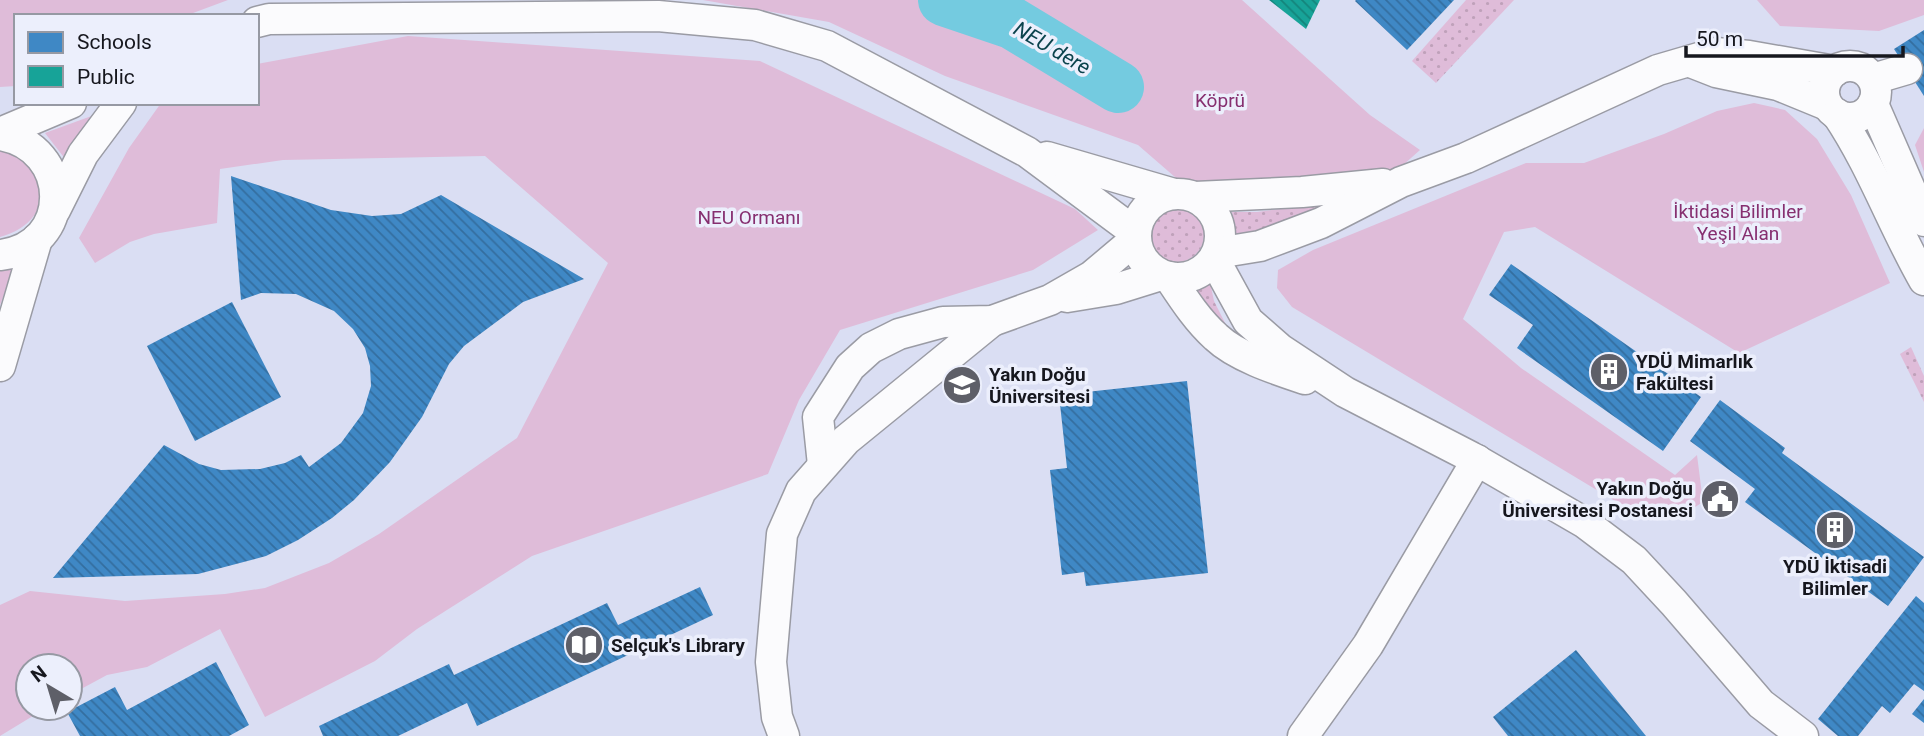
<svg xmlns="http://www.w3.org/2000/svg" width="1924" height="736" font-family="Roboto,sans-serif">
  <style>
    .built { fill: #dadef3; fill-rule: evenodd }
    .grass { fill: url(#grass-dots) }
    .park { fill: #dfbcd9 }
    .schools { fill: url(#schools-back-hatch) }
    .public { fill: url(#public-back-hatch) }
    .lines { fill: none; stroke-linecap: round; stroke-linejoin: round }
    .river { stroke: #74cbe0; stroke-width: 52 }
    .minor-casing { stroke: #9a9ba4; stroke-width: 33 }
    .minor { stroke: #fbfbfd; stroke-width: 30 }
    .labels { text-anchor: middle; stroke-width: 7; stroke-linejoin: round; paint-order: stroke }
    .park-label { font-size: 19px; fill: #862f70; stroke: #eceffc }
    .poi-label { font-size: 19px; font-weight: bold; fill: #16171e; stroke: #eceffc; text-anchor: start }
    .water-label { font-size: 21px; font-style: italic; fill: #0b434d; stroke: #eceffc }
  </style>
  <defs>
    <pattern id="grass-dots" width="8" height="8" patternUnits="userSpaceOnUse" patternTransform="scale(1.75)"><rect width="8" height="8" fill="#dfbcd9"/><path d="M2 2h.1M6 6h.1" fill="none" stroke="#bfa1ba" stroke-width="1.8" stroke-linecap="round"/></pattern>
    <pattern id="schools-back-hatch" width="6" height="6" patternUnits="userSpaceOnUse" patternTransform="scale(1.75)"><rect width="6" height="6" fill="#3f88c5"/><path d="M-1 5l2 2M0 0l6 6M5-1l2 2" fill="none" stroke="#346e9f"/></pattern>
    <pattern id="public-back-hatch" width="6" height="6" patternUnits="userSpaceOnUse" patternTransform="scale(1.75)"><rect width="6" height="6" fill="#17a398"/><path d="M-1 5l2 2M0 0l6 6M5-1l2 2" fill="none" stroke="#14847b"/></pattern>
  </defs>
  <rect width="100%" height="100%" fill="#e3e5f0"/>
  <path class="built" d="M0,0H1924V736H0ZM16,16H257V103H16ZM28,666H70V708H28Z"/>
  <g class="grass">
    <polygon points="1466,0 1514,0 1436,83 1412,61"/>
    <polygon points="1309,205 1316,205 1318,207 1316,210 1236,243 1232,212 1257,212"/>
    <circle cx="1177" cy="235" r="27"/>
    <polygon points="1210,282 1214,301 1233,339 1187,290"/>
    <polygon points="1911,347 1924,376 1924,402 1900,354"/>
  </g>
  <g class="park">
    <polygon points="0,0 228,0 185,16 16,16 16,86 0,87"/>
    <polygon points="703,0 1242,0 1370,115 1420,150 1393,174 1199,189 1183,184 1138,145 945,76 829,22"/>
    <polygon points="1757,0 1924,0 1924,15 1879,31 1780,26"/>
    <polygon points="408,36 760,61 1075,209 1098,230 1033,270 840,330 799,400 768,474 532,556 417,629 375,661 265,717 220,629 147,667 107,675 70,695 70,666 28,666 28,708 46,708 0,736 0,605 30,591 125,601 225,594 265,588 329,563 379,534 517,438 608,263 485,156 283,160 220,169 217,223 154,234 130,242 95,263 79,238 129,148 161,103 257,103 257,64"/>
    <polygon points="1754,103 1785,110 1817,139 1851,195 1890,283 1739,353 1535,227 1504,232 1463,319 1521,368 1675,475 1697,455 1703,502 1681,516 1635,513 1292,307 1277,288 1278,270 1313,250 1526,163 1584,163 1664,134 1717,111"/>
    <polygon points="97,114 66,160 45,133"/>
    <polygon points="1924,128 1924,172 1915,145"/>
    <path d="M0,149C7,152 20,155 26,160C29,163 32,171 34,175C51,206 30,229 0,237Z"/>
    <polygon points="16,262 0,305 0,264"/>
  </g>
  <g class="schools">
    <polygon points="1356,0 1454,0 1407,50 1355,1"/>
    <polygon points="1924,30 1924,96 1894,49"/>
    <polygon points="231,176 331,210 372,216 401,214 441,195 584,279 523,302 464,346 449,364 422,417 390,462 354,500 332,518 298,540 266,556 198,574 53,578 164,445 199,464 221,470 260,469 285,463 301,455 309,467 341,443 363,413 371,386 370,366 365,348 353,329 334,311 296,294 261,293 241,300"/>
    <polygon points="1511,264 1701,397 1663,451 1517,348 1533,325 1489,295"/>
    <polygon points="232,302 281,397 195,441 147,346"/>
    <polygon points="1187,381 1208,573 1086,586 1084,572 1062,575 1050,470 1067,468 1059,395"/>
    <polygon points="1720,400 1785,448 1782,453 1924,557 1888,606 1745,502 1755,489 1690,441"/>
    <polygon points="700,587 713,615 477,726 467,703 398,736 323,736 319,726 449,664 454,675 607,603 618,625"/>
    <polygon points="1916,596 1924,603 1924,691 1914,684 1890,713 1882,706 1858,736 1838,736 1818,719"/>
    <polygon points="1576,650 1646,736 1508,736 1493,717"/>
    <polygon points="216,662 249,725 229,736 80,736 67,712 115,687 127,710"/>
    <polygon points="1924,699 1924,723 1912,714"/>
  </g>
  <polygon class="public" points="1269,0 1320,0 1306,29"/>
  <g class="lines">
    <polyline class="river" points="944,0 1012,23 1118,87"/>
    <g class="minor-casing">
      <g id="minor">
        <polyline points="257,22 269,19 658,16 755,25 827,46 1027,152 1136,233"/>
        <polyline points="1693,63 1716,72 1778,85 1827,105"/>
        <circle cx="1850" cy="92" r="26"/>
        <polyline points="1873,79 1907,69"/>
        <polyline points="1873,104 1924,221"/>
        <path d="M1837,114C1872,166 1893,226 1924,280"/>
        <polyline points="0,133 71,103"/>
        <path d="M0,135C73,147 74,247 0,255"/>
        <polyline points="1047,157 1174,194"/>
        <circle cx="1178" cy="236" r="42"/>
        <polyline points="1195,197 1302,192 1383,184"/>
        <polyline points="55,210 83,154 121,103"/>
        <polyline points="1217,253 1260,246 1321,223 1401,182 1466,158 1658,70 1716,53 1749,56 1835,71"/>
        <polyline points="1214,259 1248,321 1280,349 1345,392 1471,457 1585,523 1634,560 1674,603 1761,704 1803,736"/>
        <path d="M1169,277C1183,298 1197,320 1216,337C1237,357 1278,370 1305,379"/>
        <polyline points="1067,297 1116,289 1161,275"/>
        <polyline points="0,366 37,239"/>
        <polyline points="823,465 818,417 850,367 871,348 899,334 943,322 992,321 1050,300 1092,276 1136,239"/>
        <polyline points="784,736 777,717 771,662 782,534 801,491 846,440 992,321"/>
        <polyline points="1303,736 1368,645 1477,460"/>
      </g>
    </g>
    <use href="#minor" class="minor"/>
  </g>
  <defs>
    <g id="building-disc" transform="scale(2.0125)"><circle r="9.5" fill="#5e5f68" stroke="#eceffc"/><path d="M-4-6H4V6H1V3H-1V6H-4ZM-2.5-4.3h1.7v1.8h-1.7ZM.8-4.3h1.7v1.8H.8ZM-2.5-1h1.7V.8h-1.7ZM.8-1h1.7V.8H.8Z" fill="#fff"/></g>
    <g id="university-disc" transform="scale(2.0125)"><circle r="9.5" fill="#5e5f68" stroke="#eceffc"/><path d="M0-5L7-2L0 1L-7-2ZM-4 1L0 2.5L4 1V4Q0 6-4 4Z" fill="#fff"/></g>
    <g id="civic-disc" transform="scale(2.0125)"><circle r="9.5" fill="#5e5f68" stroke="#eceffc"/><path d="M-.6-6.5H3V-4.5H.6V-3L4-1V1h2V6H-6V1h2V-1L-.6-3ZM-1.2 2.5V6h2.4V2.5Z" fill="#fff"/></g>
    <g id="library-disc" transform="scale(2.0125)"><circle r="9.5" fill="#5e5f68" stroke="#eceffc"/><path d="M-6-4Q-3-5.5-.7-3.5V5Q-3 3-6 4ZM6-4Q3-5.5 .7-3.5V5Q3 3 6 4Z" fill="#fff"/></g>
  </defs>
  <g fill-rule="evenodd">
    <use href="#building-disc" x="1609" y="372"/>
    <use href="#university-disc" x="962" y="385"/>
    <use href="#civic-disc" x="1720" y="499"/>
    <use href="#building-disc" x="1835" y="530"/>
    <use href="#library-disc" x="584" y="645"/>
  </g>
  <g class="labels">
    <g class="park-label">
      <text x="1220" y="107">Köprü</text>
      <text x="1738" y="218">İktidasi Bilimler<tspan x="1738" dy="22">Yeşil Alan</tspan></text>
      <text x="749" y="224">NEU Ormanı</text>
    </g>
    <g class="poi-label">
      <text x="1636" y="368">YDÜ Mimarlık<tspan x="1636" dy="22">Fakültesi</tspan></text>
      <text x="989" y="381">Yakın Doğu<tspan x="989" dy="22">Üniversitesi</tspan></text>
      <text x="1693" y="495" text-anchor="end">Yakın Doğu<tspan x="1693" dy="22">Üniversitesi Postanesi</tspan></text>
      <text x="1835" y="573" text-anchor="middle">YDÜ İktisadi<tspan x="1835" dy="22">Bilimler</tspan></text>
      <text x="611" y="652">Selçuk's Library</text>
    </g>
    <g class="water-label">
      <text transform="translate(1052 48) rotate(30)" y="7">NEU dere</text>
    </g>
  </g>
  <rect x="14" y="14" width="245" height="91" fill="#eceffc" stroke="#9699a3" stroke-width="2"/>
  <rect x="28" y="32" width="35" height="21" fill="#3f88c5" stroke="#9699a3" stroke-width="2"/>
  <text x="77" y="49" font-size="21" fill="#16171e">Schools</text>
  <rect x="28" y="66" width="35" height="21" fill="#17a398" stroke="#9699a3" stroke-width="2"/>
  <text x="77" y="84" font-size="21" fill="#16171e">Public</text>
  <g transform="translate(49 687) rotate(322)"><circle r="33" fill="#eceffc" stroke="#9699a3" stroke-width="2"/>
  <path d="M0-5L12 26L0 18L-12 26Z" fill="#5e5f68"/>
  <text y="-10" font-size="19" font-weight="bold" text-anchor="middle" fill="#16171e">N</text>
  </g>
  <path d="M1686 46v10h217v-10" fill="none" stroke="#16171e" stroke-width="3.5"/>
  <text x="1696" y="46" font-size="21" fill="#16171e" stroke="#eceffc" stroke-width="5" paint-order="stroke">50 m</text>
</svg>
